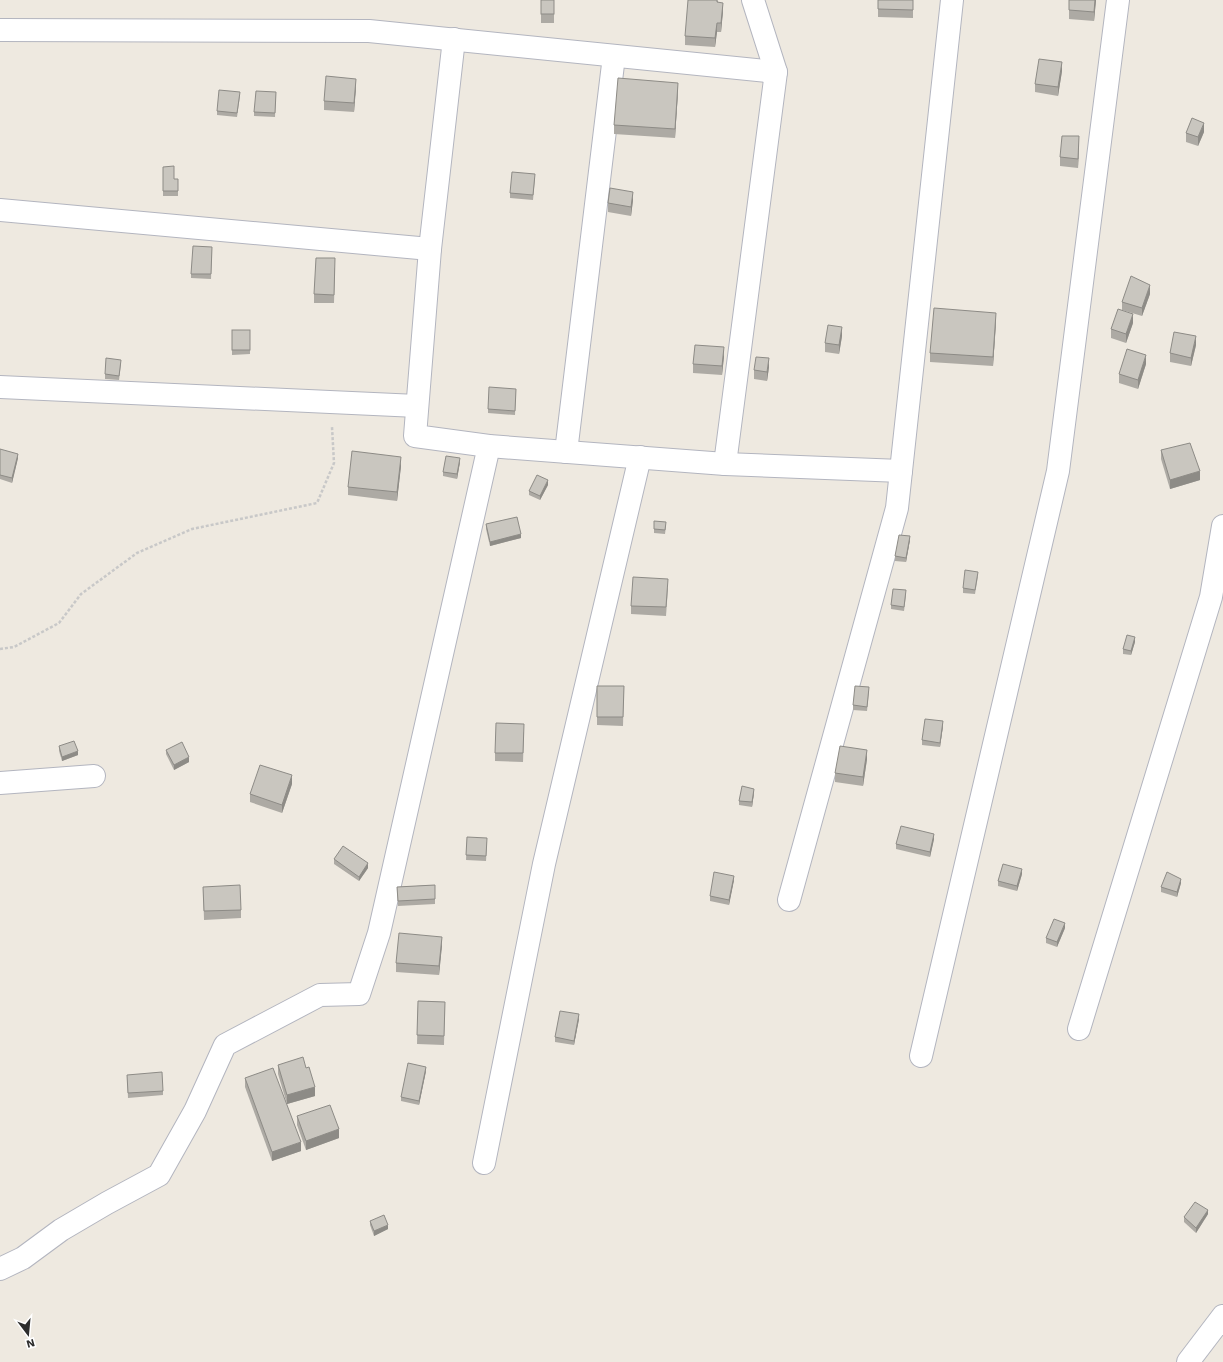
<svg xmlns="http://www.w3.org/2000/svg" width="1223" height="1362" font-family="'Work Sans',sans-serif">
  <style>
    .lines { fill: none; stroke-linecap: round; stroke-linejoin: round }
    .minor-casing { stroke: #b3b5bf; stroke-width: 24 }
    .path { stroke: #c8c8c8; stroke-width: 2.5; stroke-dasharray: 3 2; stroke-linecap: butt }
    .minor { stroke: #fff; stroke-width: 22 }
    .wall { fill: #adaaa4 }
    .shaded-wall { fill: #8d8b86 }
    .building { fill: #c9c6bf; stroke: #8d8b86 }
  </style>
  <rect width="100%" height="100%" fill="#eee9e0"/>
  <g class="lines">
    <g class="minor-casing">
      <g id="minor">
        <polyline points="0,30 369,31 776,72"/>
        <polyline points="454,39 430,249 415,436 489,446 725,464 776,72 753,0"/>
        <polyline points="0,210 430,249"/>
        <polyline points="0,387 417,406"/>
        <polyline points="566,452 614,56"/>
        <polyline points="725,464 901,471"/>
        <polyline points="0,783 94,776"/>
        <polyline points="789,900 897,508 952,0"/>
        <polyline points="1079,1029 1211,597 1223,526"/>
        <polyline points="921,1056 1058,471 1118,0"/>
        <polyline points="484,1163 544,864 640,457"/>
        <polyline points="0,1269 23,1258 61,1230 107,1203 159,1175 195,1111 225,1045 320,995 359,994 379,933 489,446"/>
        <polyline points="1188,1362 1223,1316"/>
      </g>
    </g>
    <polyline class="path" points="0,649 14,647 59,623 81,594 137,553 192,529 317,503 334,463 332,427"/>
    <use href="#minor" class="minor"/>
  </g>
  <g class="wall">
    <rect x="541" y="0" width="13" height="23"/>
    <polygon points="718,0 718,2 723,11 721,32 717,32 715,47 685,45 685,36"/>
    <polygon points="878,0 913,0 913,18 878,17"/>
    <polygon points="1096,0 1094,21 1069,19 1069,10"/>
    <polygon points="1062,71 1058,96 1035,92 1035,84"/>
    <polygon points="356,87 354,112 324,110 324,101"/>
    <polygon points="678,91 675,138 614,134 614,125"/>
    <polygon points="276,92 275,117 254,116 254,112"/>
    <polygon points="240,96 237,117 217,115 217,111"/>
    <polygon points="1204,132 1198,146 1186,142 1186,133"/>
    <polygon points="1079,145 1078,168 1060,166 1060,157"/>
    <polygon points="163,167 174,179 178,179 178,196 163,196"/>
    <polygon points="535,178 533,200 510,198 510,193"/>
    <polygon points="633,200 631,216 608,212 608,203"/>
    <polygon points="212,247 211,279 191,278 191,274"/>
    <polygon points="335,267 334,303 314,303 314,294"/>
    <polygon points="1150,294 1142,316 1122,310 1122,302"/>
    <polygon points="996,322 993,366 930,362 930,353"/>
    <polygon points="1133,323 1126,343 1111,338 1111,329"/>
    <polygon points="232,330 250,330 250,354 232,355"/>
    <polygon points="842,336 839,354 825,352 825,343"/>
    <polygon points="1196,345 1191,366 1170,362 1170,353"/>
    <polygon points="724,356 722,375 693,373 693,364"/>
    <polygon points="121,364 119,380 105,379 105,374"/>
    <polygon points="1146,364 1138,389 1119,383 1119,374"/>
    <polygon points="769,367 767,381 754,379 754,370"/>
    <polygon points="516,389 515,415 488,413 488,409"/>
    <polygon points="0,449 18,458 12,483 0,479"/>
    <polygon points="1161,450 1200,480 1170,489 1161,459"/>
    <polygon points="460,462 457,479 443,476 443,472"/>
    <polygon points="401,466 397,501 348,495 348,487"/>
    <polygon points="548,485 540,500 529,495 529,491"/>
    <polygon points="654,521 666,526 665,534 654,533"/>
    <polygon points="486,524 521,538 490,546 486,529"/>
    <polygon points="910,540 906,562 895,561 895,556"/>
    <polygon points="978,576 975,594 963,593 963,588"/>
    <polygon points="668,588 666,616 631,614 631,606"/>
    <polygon points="906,595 904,611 891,609 891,605"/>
    <polygon points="1135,642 1131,655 1123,654 1123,649"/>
    <polygon points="624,686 623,726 597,725 597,717"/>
    <polygon points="869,691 867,711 853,710 853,705"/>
    <polygon points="943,726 940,747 922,745 922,740"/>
    <polygon points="524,732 523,762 495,761 495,753"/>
    <polygon points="59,746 78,755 62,761 59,751"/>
    <polygon points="166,750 189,762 174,770 166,754"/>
    <polygon points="867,759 863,786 835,782 835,773"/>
    <polygon points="292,784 282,813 250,802 250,794"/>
    <polygon points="754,793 752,807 739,805 739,801"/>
    <polygon points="467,837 487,842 486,861 466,860"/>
    <polygon points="934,839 930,857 896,849 896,844"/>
    <polygon points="334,859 368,868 359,881 334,864"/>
    <polygon points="1022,874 1017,891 998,886 998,881"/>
    <polygon points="734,880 729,905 710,901 710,896"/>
    <polygon points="1181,883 1177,897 1161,892 1161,887"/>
    <polygon points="435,885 435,904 398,906 397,887"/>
    <polygon points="203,887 241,910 241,918 204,920"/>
    <polygon points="1065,928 1057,947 1046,943 1046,938"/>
    <polygon points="442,945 439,975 396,972 396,963"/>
    <polygon points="418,1001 445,1002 444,1045 417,1044"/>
    <polygon points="579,1019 574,1045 555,1042 555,1037"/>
    <polygon points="278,1065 306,1068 315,1096 287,1104 278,1074"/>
    <polygon points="426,1071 419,1105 401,1101 401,1097"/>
    <polygon points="127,1075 163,1091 163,1095 128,1098"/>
    <polygon points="245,1078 301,1151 272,1161 245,1087"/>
    <polygon points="297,1116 339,1138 306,1150 297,1125"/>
    <polygon points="1208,1214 1196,1233 1184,1222 1184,1217"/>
    <polygon points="370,1221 388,1229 374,1236 370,1225"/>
  </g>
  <g class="shaded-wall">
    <polygon points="1095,0 1096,0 1094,21 1094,12"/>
    <polygon points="723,3 723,11 721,32 721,23"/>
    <polygon points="717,23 717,32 715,47 715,38"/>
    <polygon points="1062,62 1062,71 1058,96 1058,87"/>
    <polygon points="356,79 356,87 354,112 354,103"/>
    <polygon points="678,83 678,91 675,138 675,129"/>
    <polygon points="1204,123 1204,132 1198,146 1198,137"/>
    <polygon points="1079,136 1079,145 1078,168 1078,159"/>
    <polygon points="633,192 633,200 631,216 631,207"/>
    <polygon points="1150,285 1150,294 1142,316 1142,308"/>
    <polygon points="996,313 996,322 993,366 993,357"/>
    <polygon points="1133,314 1133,323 1126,343 1126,334"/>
    <polygon points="842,327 842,336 839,354 839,345"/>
    <polygon points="1196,336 1196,345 1191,366 1191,358"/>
    <polygon points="724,347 724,356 722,375 722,366"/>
    <polygon points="1146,355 1146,364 1138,389 1138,380"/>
    <polygon points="769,358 769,367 767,381 767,372"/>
    <polygon points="18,454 18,458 12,483 12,478"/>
    <polygon points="401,457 401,466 397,501 397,492"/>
    <polygon points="460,458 460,462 457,479 457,474"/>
    <polygon points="1200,471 1200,480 1170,489 1170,480"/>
    <polygon points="548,480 548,485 540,500 540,496"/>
    <polygon points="521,534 521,538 490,546 490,542"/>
    <polygon points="910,536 910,540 906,562 906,558"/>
    <polygon points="1135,637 1135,642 1131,655 1131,651"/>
    <polygon points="943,721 943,726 940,747 940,743"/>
    <polygon points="867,750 867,759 863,786 863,777"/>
    <polygon points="78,751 78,755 62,761 62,757"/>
    <polygon points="189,757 189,762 174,770 174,765"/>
    <polygon points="292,775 292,784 282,813 282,805"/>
    <polygon points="754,789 754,793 752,807 752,802"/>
    <polygon points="934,834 934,839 930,857 930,852"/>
    <polygon points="368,863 368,868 359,881 359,877"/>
    <polygon points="1022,869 1022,874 1017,891 1017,886"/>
    <polygon points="734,876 734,880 729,905 729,900"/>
    <polygon points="1181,879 1181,883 1177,897 1177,892"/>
    <polygon points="1065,923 1065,928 1057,947 1057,942"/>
    <polygon points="442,937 442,945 439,975 439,966"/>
    <polygon points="579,1014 579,1019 574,1045 574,1041"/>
    <polygon points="426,1067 426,1071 419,1105 419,1101"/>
    <polygon points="315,1087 315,1096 287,1104 287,1095"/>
    <polygon points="339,1129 339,1138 306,1150 306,1141"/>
    <polygon points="301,1142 301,1151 272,1161 272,1152"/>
    <polygon points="1208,1210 1208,1214 1196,1233 1196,1228"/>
    <polygon points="388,1225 388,1229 374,1236 374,1231"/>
  </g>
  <g class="building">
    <rect x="541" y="0" width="13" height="14"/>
    <polygon points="688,0 717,0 717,2 723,3 721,23 717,23 715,38 685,36"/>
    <polygon points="878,0 913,0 913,10 878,9"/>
    <polygon points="1069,0 1095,0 1094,12 1069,10"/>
    <polygon points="1039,59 1062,62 1058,87 1035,84"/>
    <polygon points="326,76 356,79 354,103 324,101"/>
    <polygon points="618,78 678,83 675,129 614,125"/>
    <polygon points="219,90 240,92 237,113 217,111"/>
    <polygon points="256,91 276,92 275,113 254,112"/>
    <polygon points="1192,118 1204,123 1198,137 1186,133"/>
    <polygon points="1062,136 1079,136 1078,159 1060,157"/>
    <polygon points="174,166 174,179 178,179 178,191 163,191 163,167"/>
    <polygon points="512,172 535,174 533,195 510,193"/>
    <polygon points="610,188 633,192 631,207 608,203"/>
    <polygon points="193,246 212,247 211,274 191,274"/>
    <polygon points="316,258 335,258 334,295 314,294"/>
    <polygon points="1131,276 1150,285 1142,308 1122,302"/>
    <polygon points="934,308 996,313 993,357 930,353"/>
    <polygon points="1118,309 1133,314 1126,334 1111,329"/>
    <polygon points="828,325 842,327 839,345 825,343"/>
    <rect x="232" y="330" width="18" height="20"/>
    <polygon points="1174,332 1196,336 1191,358 1170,353"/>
    <polygon points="695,345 724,347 722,366 693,364"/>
    <polygon points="1127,349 1146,355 1138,380 1119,374"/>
    <polygon points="756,357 769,358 767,372 754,370"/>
    <polygon points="106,358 121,360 119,376 105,374"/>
    <polygon points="489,387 516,389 515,411 488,409"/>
    <polygon points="1190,443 1200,471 1170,480 1161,450"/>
    <polygon points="0,449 18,454 12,478 0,475"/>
    <polygon points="352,451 401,457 397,492 348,487"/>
    <polygon points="446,456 460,458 457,474 443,472"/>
    <polygon points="537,475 548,480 540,496 529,491"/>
    <polygon points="517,517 521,534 490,542 486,524"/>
    <polygon points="654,521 666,522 665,530 654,529"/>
    <polygon points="899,535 910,536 906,558 895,556"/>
    <polygon points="965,570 978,572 975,590 963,588"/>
    <polygon points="633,577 668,579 666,607 631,606"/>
    <polygon points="893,589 906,590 904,607 891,605"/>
    <polygon points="1127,635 1135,637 1131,651 1123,649"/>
    <polygon points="597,686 624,686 623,717 597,717"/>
    <polygon points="855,686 869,687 867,707 853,705"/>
    <polygon points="925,719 943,721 940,743 922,740"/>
    <polygon points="496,723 524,724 523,753 495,753"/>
    <polygon points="74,741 78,751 62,757 59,746"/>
    <polygon points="182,742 189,757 174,765 166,750"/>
    <polygon points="840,746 867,750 863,777 835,773"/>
    <polygon points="260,765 292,775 282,805 250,794"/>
    <polygon points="742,786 754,789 752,802 739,801"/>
    <polygon points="901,826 934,834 930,852 896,844"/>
    <polygon points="467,837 487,838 486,856 466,855"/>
    <polygon points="343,846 368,863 359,877 334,859"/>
    <polygon points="1003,864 1022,869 1017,886 998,881"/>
    <polygon points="714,872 734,876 729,900 710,896"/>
    <polygon points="1167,872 1181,879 1177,892 1161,887"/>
    <polygon points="240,885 241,910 204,911 203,887"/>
    <polygon points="435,885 435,899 398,901 397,887"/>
    <polygon points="1054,919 1065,923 1057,942 1046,938"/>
    <polygon points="399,933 442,937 439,966 396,963"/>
    <polygon points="418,1001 445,1002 444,1036 417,1035"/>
    <polygon points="560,1011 579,1014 574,1041 555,1037"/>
    <polygon points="303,1057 306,1068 309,1067 315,1087 287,1095 278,1065"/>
    <polygon points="408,1063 426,1067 419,1101 401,1097"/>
    <polygon points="273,1068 301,1142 272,1152 245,1078"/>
    <polygon points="162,1072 163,1091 128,1093 127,1075"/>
    <polygon points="330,1105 339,1129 306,1141 297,1116"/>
    <polygon points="1195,1202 1208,1210 1196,1228 1184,1217"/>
    <polygon points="384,1215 388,1225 374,1231 370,1221"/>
  </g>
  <g transform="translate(28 1334) rotate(164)" stroke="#ffffff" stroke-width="3" paint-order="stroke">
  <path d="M0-3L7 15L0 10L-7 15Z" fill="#2d2d2d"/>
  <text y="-6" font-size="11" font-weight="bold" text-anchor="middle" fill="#2d2d2d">N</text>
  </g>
</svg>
